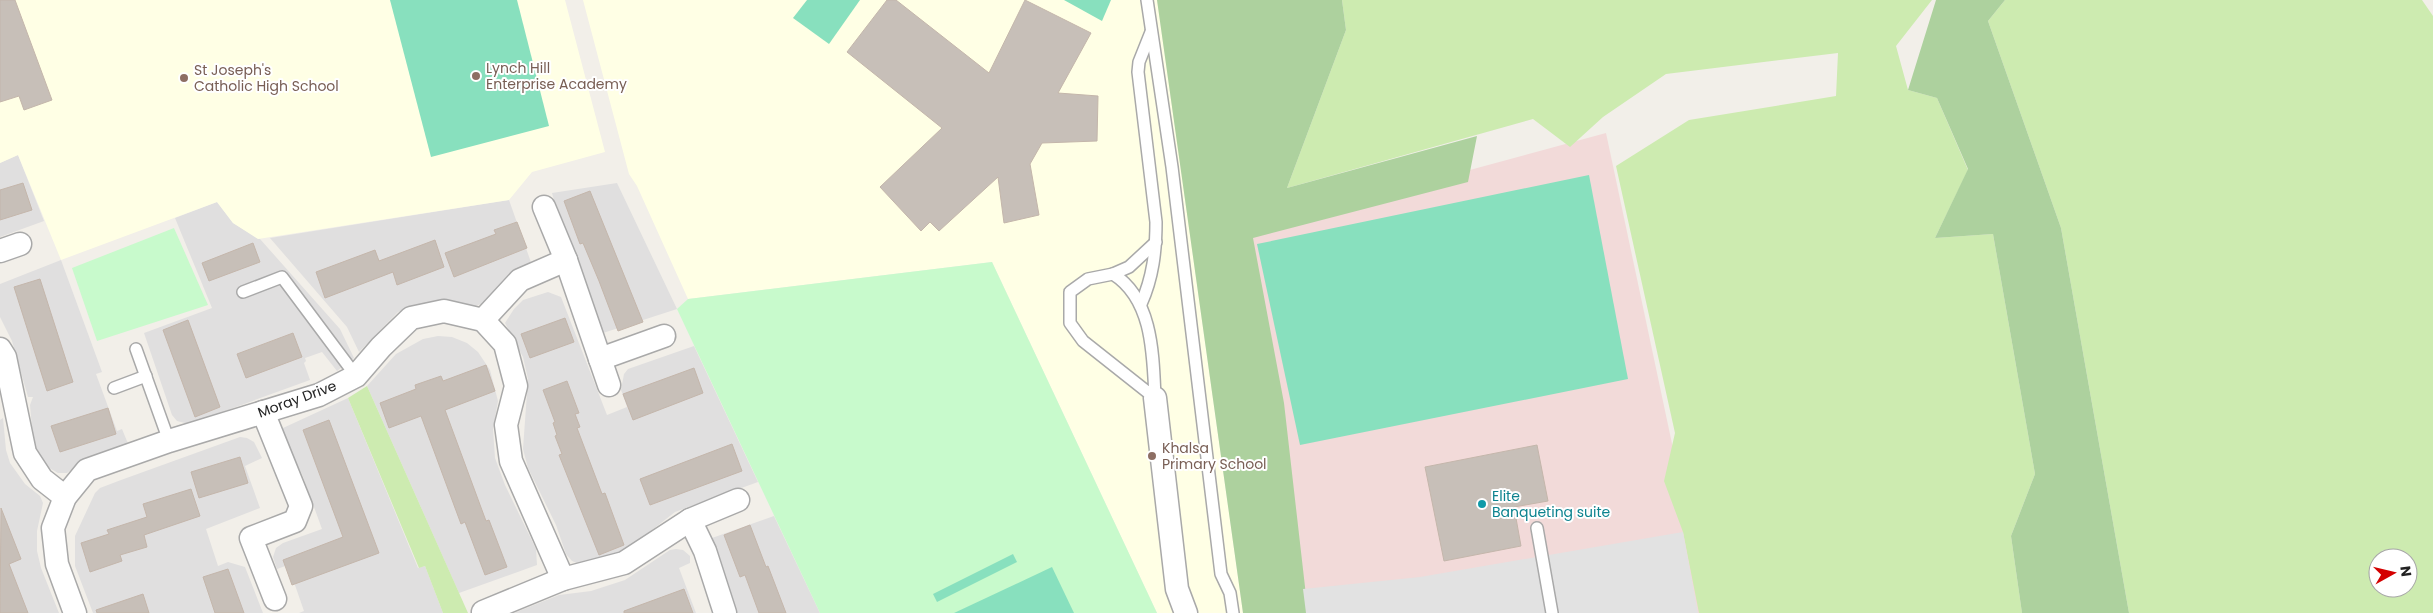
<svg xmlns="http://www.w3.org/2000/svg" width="2433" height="613" font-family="Poppins,sans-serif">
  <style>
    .residential { fill: #e0dfdf }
    .commercial { fill: #f2dad9 }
    .education { fill: #ffffe5 }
    .grass { fill: #cdebb0; fill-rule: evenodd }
    .forest { fill: #add19e }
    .park { fill: #c8facc }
    .pitch { fill: #88e0be }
    .parking { fill: #e2e2e2 }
    .building { fill: #c7bfb8; stroke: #c4b6ab }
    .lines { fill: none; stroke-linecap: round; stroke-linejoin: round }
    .lane-casing { stroke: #a9a9a9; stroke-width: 14 }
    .street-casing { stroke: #a9a9a9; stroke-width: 25 }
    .lane { stroke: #fff; stroke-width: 11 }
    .street { stroke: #fff; stroke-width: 22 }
    .education-dot { fill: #8d6e63; stroke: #fff; stroke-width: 2 }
    .culture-dot { fill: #0f9aa8; stroke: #fff; stroke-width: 2 }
    .labels { text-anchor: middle; stroke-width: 4; stroke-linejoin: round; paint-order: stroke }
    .education-label { font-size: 14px; fill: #785e54; stroke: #fff; text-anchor: start }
    .street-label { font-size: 14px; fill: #222; stroke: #fff }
    .culture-label { font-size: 14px; fill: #0d838f; stroke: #fff; text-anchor: start }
  </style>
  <rect width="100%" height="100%" fill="#f2efe9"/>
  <g class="residential">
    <polygon points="18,155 44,221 0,237 0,163"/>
    <polygon points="617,183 677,309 603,333 578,265 566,242 552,193"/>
    <polygon points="509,200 533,268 485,303 475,306 450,300 414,305 398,312 359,352 347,327 270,238"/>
    <polygon points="217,202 233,223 260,239 340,329 354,358 337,371 322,352 305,358 306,361 304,363 310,380 189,424 177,421 172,415 144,333 212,308 175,218"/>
    <polygon points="61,260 102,372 96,374 117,431 122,429 129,446 78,464 67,473 58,473 46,466 34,451 30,405 33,397 28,397 12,341 0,317 0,284"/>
    <polygon points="548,292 561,297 607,415 627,407 621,390 624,374 628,369 694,346 758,482 675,512 624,552 579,564 572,561 566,554 556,525 528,468 523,449 528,379 523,357 505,323 514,309 523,300"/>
    <polygon points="438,336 452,337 467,343 478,352 490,370 498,401 493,429 495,458 505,485 536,549 537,565 459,593 367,386 396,354 423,339"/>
    <polygon points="348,398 418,568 425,566 443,613 299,613 304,611 288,565 277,569 273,557 276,548 283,543 322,529 302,474 282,436 283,428"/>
    <polygon points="3,418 6,450 10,463 25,484 40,496 43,503 37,531 37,551 41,568 59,613 0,613 0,420"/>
    <polygon points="240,437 247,438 254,442 262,458 245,466 260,508 206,529 218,566 228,562 245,567 263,613 93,613 75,566 75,536 95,493 100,488 121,480"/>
    <polygon points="774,516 820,613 737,613 712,538"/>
    <polygon points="676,549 683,550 690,556 690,563 679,568 696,613 514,613 559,595 591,591 625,580 670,550"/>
  </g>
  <polygon class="commercial" points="1606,133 1708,613 1274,613 1234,234"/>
  <g class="education">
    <polygon points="0,0 565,0 605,152 532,172 509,200 258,239 233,223 217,202 61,260 18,155 0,163"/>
    <polygon points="583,0 1157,0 1243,613 1157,613 992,262 688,299 637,186 629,174"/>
  </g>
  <g class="grass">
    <polygon points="1342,0 1932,0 1896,46 1908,90 1937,98 1968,170 1935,238 1993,234 2035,474 2011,536 2022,613 1699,613 1683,532 1664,481 1675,433 1616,166 1689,120 1836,96 1838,53 1666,74 1603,117 1570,147 1533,119 1287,188 1346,30"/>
    <path d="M2005,0H2422L2433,16V613H2129L2061,228L1988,21ZM2378,558H2408V588H2378Z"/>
    <polygon points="367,386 468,613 443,613 425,566 419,568 348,398"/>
  </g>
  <g class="forest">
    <polygon points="1157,0 1342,0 1346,30 1287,188 1477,136 1468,182 1253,238 1284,403 1308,613 1243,613"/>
    <polygon points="1936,0 2005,0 1988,21 2061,228 2129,613 2022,613 2011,536 2035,474 1993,234 1935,238 1968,169 1937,98 1908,90"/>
  </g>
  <g class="park">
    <polygon points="174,228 208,305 97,341 72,268"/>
    <polygon points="992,262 1157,613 820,613 677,309 688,299"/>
  </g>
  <g class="pitch">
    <polygon points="390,0 517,0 549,126 431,157"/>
    <polygon points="807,0 860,0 829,44 793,18"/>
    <polygon points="1064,0 1111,0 1102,21"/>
    <polygon points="1589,175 1628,379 1300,445 1257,244"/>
    <polygon points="1013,554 1017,562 937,602 933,594"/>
    <polygon points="1052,567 1074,613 954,613"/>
  </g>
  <polygon class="parking" points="1683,532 1698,613 1306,613 1303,589 1420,577"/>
  <g class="building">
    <polygon points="0,0 15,0 52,100 24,110 19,96 0,102"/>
    <polygon points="887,0 896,0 989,73 1025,0 1091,33 1058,93 1098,96 1097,141 1042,143 1030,164 1039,215 1004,223 998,177 939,231 930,222 921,231 880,187 942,128 847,52"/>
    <polygon points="23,183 32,210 0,220 0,190"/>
    <polygon points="590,191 643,322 618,331 599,281 583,243 580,244 564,201"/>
    <polygon points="517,222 527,248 454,277 445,253 496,234 494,230"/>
    <polygon points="435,240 444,267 397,285 393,272 325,298 316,272 375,250 379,261"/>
    <polygon points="253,243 260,262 209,281 202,263"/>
    <polygon points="40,279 73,382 47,391 14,287"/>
    <polygon points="565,318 574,342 530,358 521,334"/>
    <polygon points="188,320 220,407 195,417 163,330"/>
    <polygon points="293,333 302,357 246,378 237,354"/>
    <polygon points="486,365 495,391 445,410 486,521 489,520 507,567 485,575 465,522 461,524 421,416 389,428 380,403 416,389 415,385 441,376 443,381"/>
    <polygon points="694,368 703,393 633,420 623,394"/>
    <polygon points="567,381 579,413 575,414 580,427 577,428 602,494 605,493 624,545 599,555 559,455 562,454 555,436 557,435 553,423 555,422 543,390"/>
    <polygon points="108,408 116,434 60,452 51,426"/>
    <polygon points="329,420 379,553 292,585 283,560 343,537 303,430"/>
    <polygon points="732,444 742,471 650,505 640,479"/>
    <polygon points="1537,445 1548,501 1514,507 1521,546 1444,561 1425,467"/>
    <polygon points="240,457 248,483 199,498 191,472"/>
    <polygon points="191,489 200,516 144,535 147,547 120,555 122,561 90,572 81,543 109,534 107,530 147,517 143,504"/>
    <polygon points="1,508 21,559 9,564 28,613 0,613"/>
    <polygon points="750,525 766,567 768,566 786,613 759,613 745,575 740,577 724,535"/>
    <polygon points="228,569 244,613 215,613 203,577"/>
    <polygon points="684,589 693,613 624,613 624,611"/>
    <polygon points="143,594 149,613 97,613 96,610"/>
  </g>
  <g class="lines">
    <g class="lane-casing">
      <g id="lane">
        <polyline points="1147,0 1172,167 1221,574 1230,593 1233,613"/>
        <path d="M1113,274C1153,299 1153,355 1155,398L1083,341L1070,323V292L1088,279Z"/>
        <polyline points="1113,274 1129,267 1156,242"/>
        <polyline points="243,292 282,277 356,376"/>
        <path d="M1141,304C1153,277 1156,251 1156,222L1138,72L1139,62L1151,32"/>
        <polyline points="136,349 169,441"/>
        <polyline points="114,388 146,376"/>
        <polyline points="1537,528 1552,613"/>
      </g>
    </g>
    <g class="street-casing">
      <g id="street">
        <polyline points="544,207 566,260 609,385"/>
        <polyline points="0,251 20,244"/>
        <polyline points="483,320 520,280 566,260"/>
        <polyline points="0,349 5,357 25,453 42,479 65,497"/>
        <polyline points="600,359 664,336"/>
        <polyline points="1155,398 1177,589 1186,613"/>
        <polyline points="263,412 301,506 295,521 251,538 275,599"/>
        <polyline points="690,520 705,551 725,613"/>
        <polyline points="483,612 563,579 624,563 690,520 738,500"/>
        <polyline points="75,613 57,564 53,528 65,497 87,470 169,441 319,395 356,376 381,347 411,318 444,311 483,320 505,344 516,386 506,425 511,461 563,579"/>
      </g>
    </g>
    <use href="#lane" class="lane"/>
    <use href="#street" class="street"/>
  </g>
  <g class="education-dot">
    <circle cx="476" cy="76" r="5"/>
    <circle cx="184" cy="78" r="5"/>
    <circle cx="1152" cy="456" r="5"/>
  </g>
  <circle class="culture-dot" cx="1482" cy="504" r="5"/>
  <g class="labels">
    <g class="education-label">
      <text x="486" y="73">Lynch Hill<tspan x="486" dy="16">Enterprise Academy</tspan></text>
      <text x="194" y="75">St Joseph's<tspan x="194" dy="16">Catholic High School</tspan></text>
      <text x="1162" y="453">Khalsa<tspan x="1162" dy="16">Primary School</tspan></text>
    </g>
    <g class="street-label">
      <text transform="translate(297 399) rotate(-20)" y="5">Moray Drive</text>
    </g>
    <g class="culture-label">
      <text x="1492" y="501">Elite<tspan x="1492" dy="16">Banqueting suite</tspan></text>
    </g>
  </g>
  <g transform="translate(2393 573) rotate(82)"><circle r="24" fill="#ffffff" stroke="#a7a7a7"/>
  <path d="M0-4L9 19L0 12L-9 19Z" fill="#d40000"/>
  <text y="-8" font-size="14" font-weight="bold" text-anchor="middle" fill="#222222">N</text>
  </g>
</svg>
